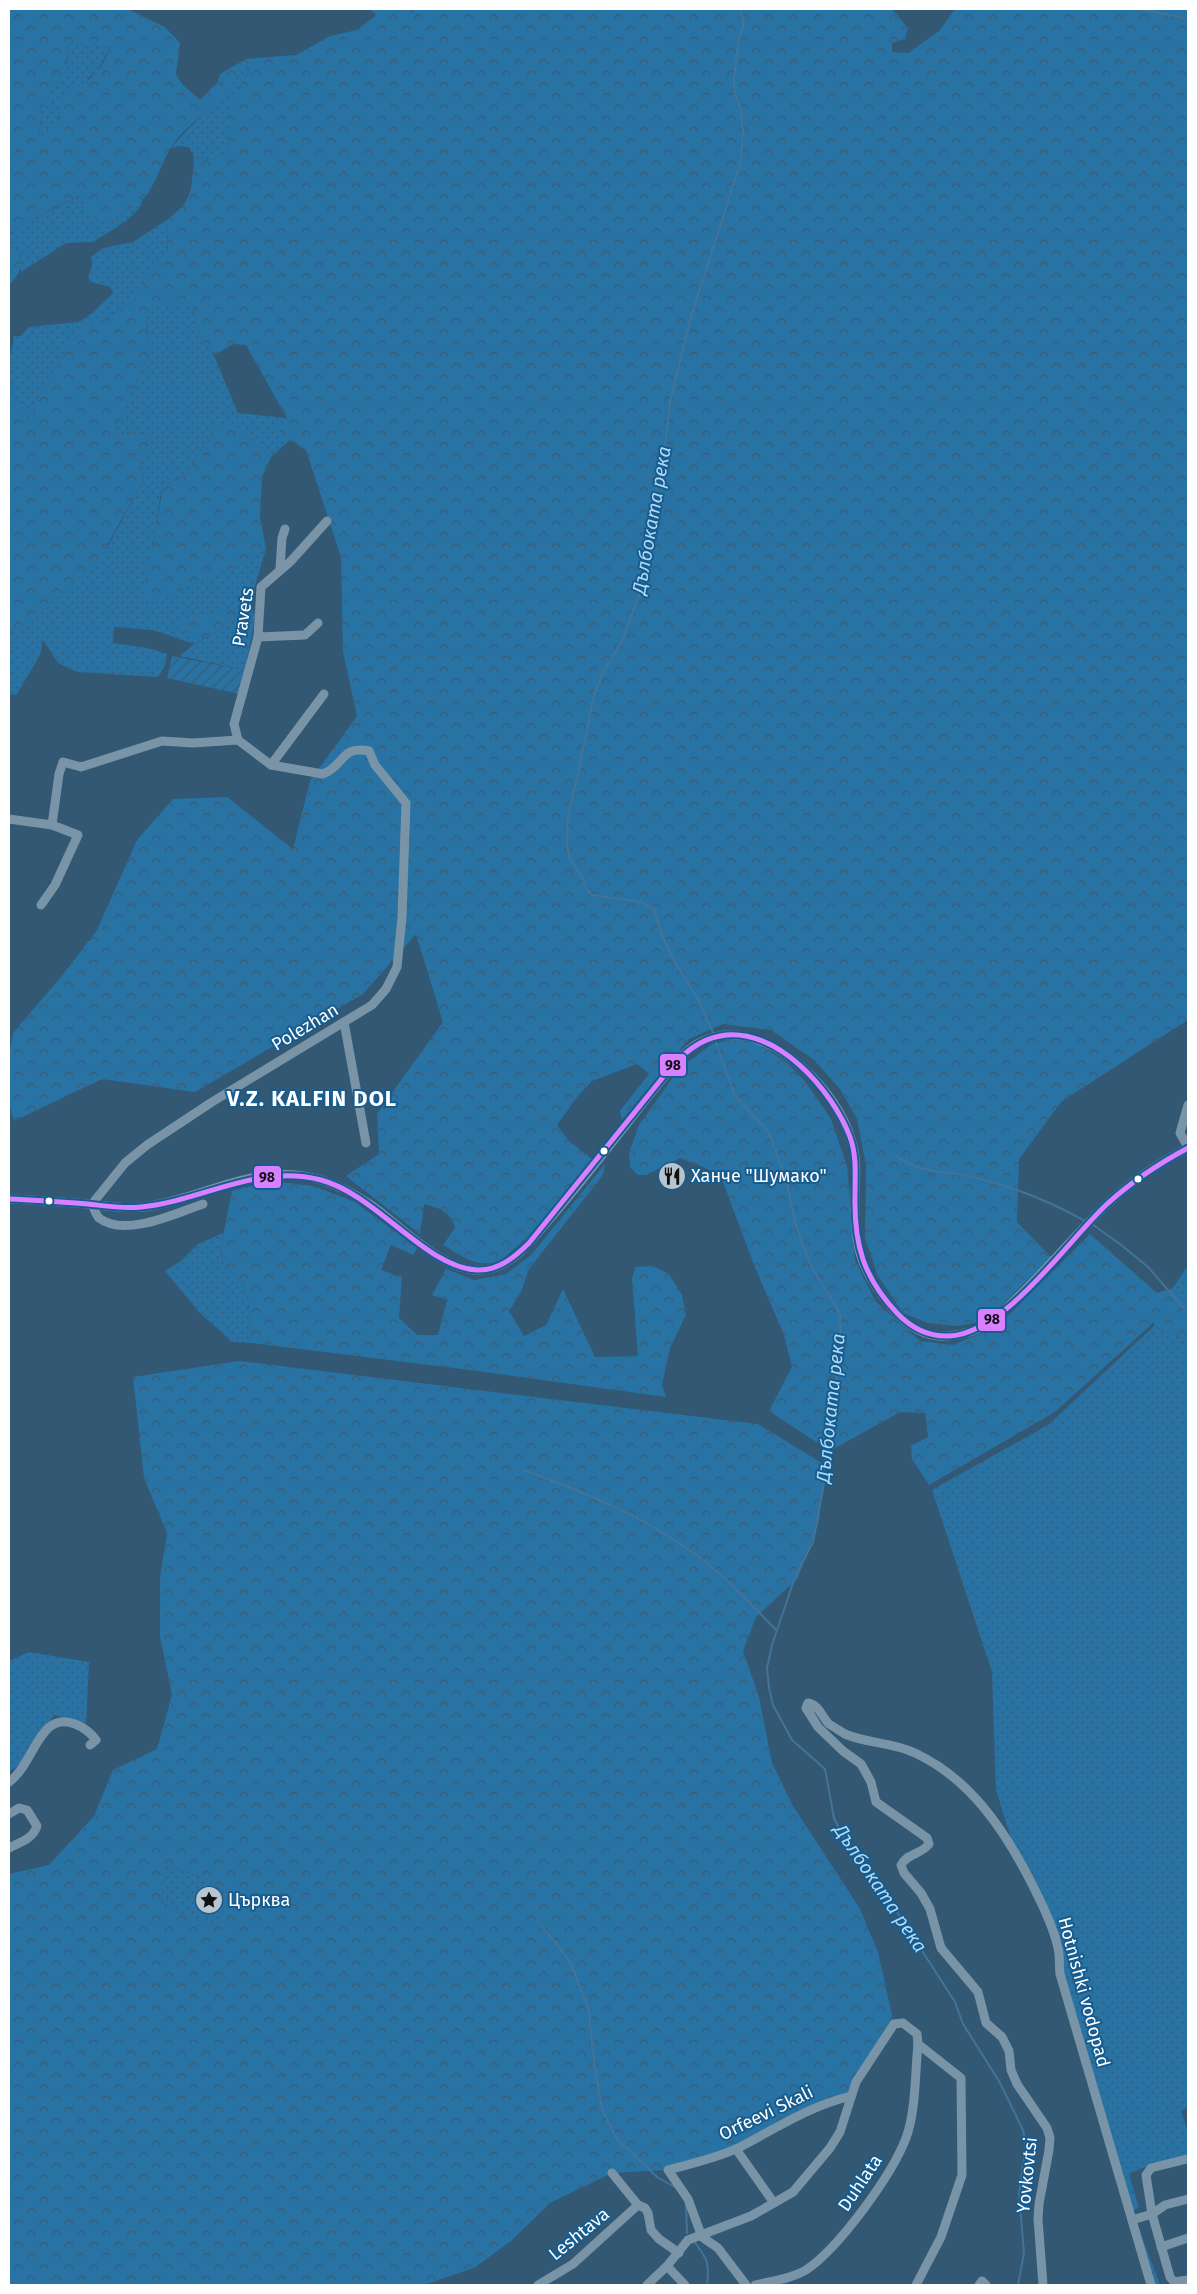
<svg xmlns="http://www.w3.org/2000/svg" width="1197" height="2294" font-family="'Fira Sans',sans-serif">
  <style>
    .grass { fill: url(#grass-dots); fill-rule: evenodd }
    .forest { fill: url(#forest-crowns); fill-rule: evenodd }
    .garden { fill: url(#garden-furrows) }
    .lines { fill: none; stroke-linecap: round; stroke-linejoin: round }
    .stream { stroke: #437497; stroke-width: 2 }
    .minor { stroke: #7994a7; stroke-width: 9 }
    .bus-1-casing { stroke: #175c8f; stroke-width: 9 }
    .bus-1 { stroke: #d880ff; stroke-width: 5 }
    .bus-dot { fill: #fff; stroke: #175c8f; stroke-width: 2 }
    .labels { text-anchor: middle; stroke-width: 4; stroke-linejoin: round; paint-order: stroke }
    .street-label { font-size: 18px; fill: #fff; stroke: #175c8f }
    .poi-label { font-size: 18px; fill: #fff; stroke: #175c8f; text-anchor: start }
    .water-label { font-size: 19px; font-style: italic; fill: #afdaf7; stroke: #175c8f }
    .district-label { font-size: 22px; font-weight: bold; letter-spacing: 1px; fill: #fff; stroke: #175c8f }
    .line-badge { stroke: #175c8f; stroke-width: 2 }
    .pale-badge-label { font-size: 14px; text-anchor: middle; font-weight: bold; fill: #111 }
  </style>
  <defs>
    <pattern id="grass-dots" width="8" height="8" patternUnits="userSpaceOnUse" patternTransform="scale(1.25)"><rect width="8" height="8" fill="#2872a4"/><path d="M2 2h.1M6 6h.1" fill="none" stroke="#3e5b6f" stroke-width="1.8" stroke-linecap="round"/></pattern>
    <pattern id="forest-crowns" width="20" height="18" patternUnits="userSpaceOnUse" patternTransform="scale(1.25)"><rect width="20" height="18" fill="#2872a4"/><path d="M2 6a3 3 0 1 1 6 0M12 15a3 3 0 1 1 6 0" fill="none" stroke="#3e5b6f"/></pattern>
    <pattern id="garden-furrows" width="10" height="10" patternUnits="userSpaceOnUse" patternTransform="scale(1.25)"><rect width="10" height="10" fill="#2872a4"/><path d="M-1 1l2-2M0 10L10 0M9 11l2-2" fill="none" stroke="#3e5b6f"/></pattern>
  </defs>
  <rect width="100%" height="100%" fill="#325874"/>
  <g class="grass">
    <polygon points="67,43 110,47 97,72 90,76 84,86 62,97 59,119 39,137 42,107 68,66"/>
    <path d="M246,59L249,71L228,110L232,130L226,152L211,160L194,158L190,148L181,146L171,148C197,117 229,96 246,59Z"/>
    <polygon points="82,195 120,215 143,199 138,210 125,222 93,242 66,243 21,272 21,256 16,246 9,247 9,234 27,222"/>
    <polygon points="167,220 168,250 148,271 143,288 129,304 80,335 68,345 28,420 9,385 9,362 14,336 21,336 29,327 79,322 92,313 113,293 110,287 91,282 88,277 92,267 91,257 103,248 133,242"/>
    <path d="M182,301L193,305C195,321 196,337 210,346L238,413L287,418L282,435L290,440L271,457L242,431L215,427L209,442L196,454L194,464L184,475L171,482L161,491L153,546L145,571L249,561L266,549L249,606L254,611L255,619L245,670L180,656L194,644L153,630L114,627L113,643L148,648L167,654L165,666L158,677L77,672L58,663L43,640L40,655L17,694L9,695V626L22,631L109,544L143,481L144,471L139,460L152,446L134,432L114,434L150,352L145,313L158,304ZM248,606L228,625L195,644V634L184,631Z"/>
    <polygon points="223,1233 220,1251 224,1265 243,1282 248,1300 252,1343 232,1342 199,1312 165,1271 181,1261 198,1244"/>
    <polygon points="1188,1265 1188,1304 1173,1288"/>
    <polygon points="1154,1326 1188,1341 1188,2107 1181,2111 1188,2132 1188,2157 1142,2168 1129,2174 1139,2208 1132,2210 1160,2285 1151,2285 1060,1974 1058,1949 1014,1848 996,1790 992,1672 932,1490 1048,1425"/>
    <polygon points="29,1652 89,1662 86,1723 54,1715 19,1766 9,1771 9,1661"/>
    <polygon points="166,1865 211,1881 228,1896 217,1927 182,1915 161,1902"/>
  </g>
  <g class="forest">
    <path d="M9,9H127L165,27L180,43L176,74L183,85L200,100L218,81L220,74L246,59L296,55L330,36L357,30L376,15L370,9H413L409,14L416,9H892L908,28L905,39L892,43V52L908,53L939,31L955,9H1188V1020L1062,1101L1019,1159L1017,1222L1051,1257L999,1308L975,1323L956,1326L928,1323L903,1313L878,1276L865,1238L866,1165L857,1119L840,1089L814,1060L771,1030L723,1024L689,1039L622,1120L620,1111L649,1074L637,1064L592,1081L577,1097L557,1125L568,1140L592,1159C575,1180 515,1260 492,1263C473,1266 459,1254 443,1245L455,1228C451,1211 439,1208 424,1204L420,1234L346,1176L379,1154L377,1114L443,1022L416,934L363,994L195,1092L102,1079L14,1121L9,1104V1054L13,1033L61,977L97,930L137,840L173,799L227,797L293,849L310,781L357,716L343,652L341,557L306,450L282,435L277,428L287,418L246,345L233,344L215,355C211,348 207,346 203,340C195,329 195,318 193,305C177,300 160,303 145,313L150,352L114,434L134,432L149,436L152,446L139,460L144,471L143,481L101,556L22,631L9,626V385L28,419L68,345L80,335L79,322L99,323L129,304L143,288L148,271L168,250L167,220C194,200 191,190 194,158L211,160L226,152L232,130L228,110L249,71L246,60C240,73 233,84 223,95C207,114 185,126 171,147C161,163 157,183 144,198C134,209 117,216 105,223L89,215L81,195L27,222L9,234ZM67,43L109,47C107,55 104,64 98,70C93,76 88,79 84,86L72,87L62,97L59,119L39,136L42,107L68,66Z"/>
    <path d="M16,246C25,264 22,271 9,285V247Z"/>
    <polygon points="231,424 242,431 271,457 262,477 260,517 266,549 249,561 146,605 145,571 153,546 162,491 171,482 184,475 194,464 196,454 209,442 215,427"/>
    <polygon points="249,606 228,625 194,644 195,634 178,629 181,621"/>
    <polygon points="734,1039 759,1045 785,1061 805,1081 831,1119 847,1166 855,1260 875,1301 920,1341 953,1345 999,1325 1090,1234 1157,1293 1173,1288 1188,1304 1188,1341 1154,1326 1154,1322 1055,1412 929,1485 912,1459 911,1446 928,1437 925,1413 900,1412 830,1451 769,1411 792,1367 784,1335 754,1265 720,1174 680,1158 646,1175 638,1175 630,1167 629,1153 639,1125 679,1069 712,1044"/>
    <polygon points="605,1164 603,1175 529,1269 521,1292 509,1311 524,1336 546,1325 563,1289 595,1357 638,1356 632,1279 635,1267 653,1266 669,1274 682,1295 686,1315 670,1348 662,1385 666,1397 478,1371 252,1343 248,1300 243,1282 224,1265 220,1251 232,1191 270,1181 313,1186 355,1202 417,1248 413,1255 391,1245 381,1270 402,1277 399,1318 417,1335 438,1335 447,1300 432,1295 446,1269 474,1280 506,1274 531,1255"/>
    <path d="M239,1361L758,1424L825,1465L819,1522L798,1578L756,1617L743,1651L759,1697L772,1763L793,1806L859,1907L878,1952L894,2024L851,2096L736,2149L668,2170L612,2173L550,2203L511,2241L474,2268L424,2285H9V1874L49,1865L94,1816L113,1770L157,1749L172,1695L160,1637V1578L167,1533L144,1478L133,1377ZM166,1865L211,1881L228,1896L217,1927L182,1915L161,1902Z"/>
  </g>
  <polygon class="garden" points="172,656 245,670 239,694 167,678"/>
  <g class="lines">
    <g class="stream">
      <polyline points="1141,9 1188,19"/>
      <polyline points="714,1035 699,1001 673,959 661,933 654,909 642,902 592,895 587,890 583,879 570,859 567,844 568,815 578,774 593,700 601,676 622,641 643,584 656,491 665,448 670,402 691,317 740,164 743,133 741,109 735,95 734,79 739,40 743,27 743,19 740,9"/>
      <polyline points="715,1040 735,1096 768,1131 786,1178 795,1223 810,1264 837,1308 840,1315 841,1351 825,1446 824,1483 813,1542 795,1577 772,1645 767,1668 769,1688 773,1705 792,1740 825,1769 834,1818 842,1834 851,1849 870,1870 955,2002 963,2024 999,2081 1023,2130 1026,2145 1019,2194 1024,2253 1018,2285"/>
      <path d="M896,1156C920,1173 937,1170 964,1175C1006,1184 1048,1200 1085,1221"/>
      <polyline points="1092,1224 1120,1244 1148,1267 1188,1313"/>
      <path d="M524,1470C583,1492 641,1515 692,1552C723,1574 750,1603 776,1630"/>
      <polyline points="542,1926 570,1961 589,2011 594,2062 602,2109 617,2139 657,2177 675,2187"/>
      <polyline points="686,2204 687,2233"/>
      <path d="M693,2240C707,2258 710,2263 707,2285"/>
    </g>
    <g class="minor">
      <polyline points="280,568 282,538 285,529"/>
      <polyline points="258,637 305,635 318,623"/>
      <polyline points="238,740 234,724 258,637 261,587 291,561 327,521"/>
      <polyline points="271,765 324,694"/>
      <polyline points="9,819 52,825 78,835 55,885 41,905"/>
      <path d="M52,825L59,774L63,762L81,767L162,741L193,743L238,740L271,765L323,774C345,766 340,745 369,751L375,765L406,803L402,917L397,967L386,989L372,1005L212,1102L147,1145L125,1163L92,1204"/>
      <polyline points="344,1022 366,1143"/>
      <polyline points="1188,1105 1180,1133 1188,1147"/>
      <path d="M9,1199C35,1200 62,1202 88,1204C107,1206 125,1209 143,1207C206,1199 256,1160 321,1180C338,1185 356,1195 371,1205C403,1227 451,1282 493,1268C516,1261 531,1241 546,1223C581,1183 613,1141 646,1099C661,1082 675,1059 694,1046C701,1041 715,1036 724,1035C777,1030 837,1091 851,1139C857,1157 856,1175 855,1194C854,1245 859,1270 894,1310C908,1326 926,1338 948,1336C964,1335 980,1329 993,1320C1003,1313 1012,1302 1022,1293C1050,1265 1076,1235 1104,1207C1129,1183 1157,1164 1188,1148"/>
      <path d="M92,1204C94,1208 96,1215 99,1218C125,1238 176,1213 203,1204"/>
      <path d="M9,1782C35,1763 39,1710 75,1724C83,1727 90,1732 96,1740L90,1745"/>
      <path d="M9,1814L19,1808L27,1810L37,1826C33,1839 20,1842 9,1848"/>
      <polyline points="736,2149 774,2203"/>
      <polyline points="1187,2159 1151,2168 1146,2175 1152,2214 1170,2277 1174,2282 1188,2280"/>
      <polyline points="612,2173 638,2205 645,2208 648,2213 651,2230 659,2239 679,2253"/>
      <polyline points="1132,2220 1152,2214 1165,2205 1188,2199"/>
      <polyline points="1161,2247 1188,2238"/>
      <polyline points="667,2266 685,2285"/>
      <polyline points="538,2285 573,2264 638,2205"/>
      <path d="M647,2285L667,2266L688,2240L751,2216L793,2192L830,2148L840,2132L856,2082L894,2024L903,2023L917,2034L918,2044C915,2073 916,2111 906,2138C892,2175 839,2248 806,2270C791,2279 771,2281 755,2285"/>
      <path d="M746,2285L718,2248L702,2237L688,2199L668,2170C690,2164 717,2158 738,2148C777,2128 807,2107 851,2096"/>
      <polyline points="916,2285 941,2237 962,2175 961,2078 918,2044"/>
      <polyline points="979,2285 982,2281 986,2285"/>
      <path d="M1043,2285L1038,2219L1039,2204L1049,2150L1050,2138L1047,2128L1017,2084L1011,2070L1009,2051L1002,2037L986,2023L978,1992L941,1948L930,1909L921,1893L904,1873L901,1865C906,1854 922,1854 929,1844L927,1838L876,1802L871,1782L861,1764L843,1751L818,1727L806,1708L808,1703C819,1705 822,1717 829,1724C834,1727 840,1731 845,1734C868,1744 893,1742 915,1753C971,1779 1005,1831 1032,1884C1042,1904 1053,1926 1058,1948C1060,1956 1059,1966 1060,1974L1151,2285"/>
    </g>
    <g class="bus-1-casing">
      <path id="bus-1" d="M9,1199C35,1200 62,1202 88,1204C106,1206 123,1209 141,1207C203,1201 257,1163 321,1180C377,1195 426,1268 477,1270C498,1271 515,1257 529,1243L668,1071C683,1054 698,1040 720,1036C776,1025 833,1091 850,1137C857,1156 855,1176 855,1196C854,1244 863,1277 897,1313C911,1328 929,1337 950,1336C1006,1332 1066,1243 1106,1205C1131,1182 1158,1164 1188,1148"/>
    </g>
    <use href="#bus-1" class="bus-1"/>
  </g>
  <defs>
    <g id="restaurant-disc" transform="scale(1.4375)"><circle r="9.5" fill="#b7c5ce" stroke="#175c8f"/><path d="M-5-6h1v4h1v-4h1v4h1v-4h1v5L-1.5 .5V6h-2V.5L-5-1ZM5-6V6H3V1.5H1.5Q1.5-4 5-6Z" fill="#111"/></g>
    <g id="sight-disc" transform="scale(1.4375)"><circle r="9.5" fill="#b7c5ce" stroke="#175c8f"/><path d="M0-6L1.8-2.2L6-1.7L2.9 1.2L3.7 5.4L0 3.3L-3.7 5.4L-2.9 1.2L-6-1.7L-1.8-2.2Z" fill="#111"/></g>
  </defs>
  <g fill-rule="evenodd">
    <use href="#restaurant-disc" x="672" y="1176"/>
    <use href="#sight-disc" x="209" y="1900"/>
  </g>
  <g class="bus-dot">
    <circle cx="604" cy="1151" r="4.5"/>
    <circle cx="1138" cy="1179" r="4.5"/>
    <circle cx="49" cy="1201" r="4.5"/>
  </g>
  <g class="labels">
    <g class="street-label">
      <text transform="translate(243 617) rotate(-81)" y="6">Pravets</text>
      <text transform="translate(305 1027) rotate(-31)" y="6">Polezhan</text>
      <text transform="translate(1084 1992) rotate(75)" y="6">Hotnishki vodopad</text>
      <text transform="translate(766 2113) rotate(-26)" y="6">Orfeevi Skali</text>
      <text transform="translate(1027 2175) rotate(-84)" y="6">Yovkovtsi</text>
      <text transform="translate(860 2183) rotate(-56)" y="6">Duhlata</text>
      <text transform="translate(579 2234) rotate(-39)" y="6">Leshtava</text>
    </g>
    <g class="poi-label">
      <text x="691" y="1182">Ханче "Шумако"</text>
      <text x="228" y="1906">Църква</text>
    </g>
    <g class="water-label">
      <text transform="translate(651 520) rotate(-80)" y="7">Дълбоката река</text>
      <text transform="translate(830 1408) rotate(-84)" y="7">Дълбоката река</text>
      <text transform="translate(881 1888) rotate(56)" y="7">Дълбоката река</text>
    </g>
    <g class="district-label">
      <text x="312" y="1106">V.Z. KALFIN DOL</text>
    </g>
  </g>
  <g class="line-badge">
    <rect x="659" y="1053" width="28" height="24" rx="5" fill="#d880ff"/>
    <rect x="253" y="1165" width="29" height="24" rx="5" fill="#d880ff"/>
    <rect x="977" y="1308" width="29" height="24" rx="5" fill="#d880ff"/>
  </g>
  <g class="pale-badge-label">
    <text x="673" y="1070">98</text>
    <text x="267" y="1182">98</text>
    <text x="992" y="1324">98</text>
  </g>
  <rect width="1197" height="2294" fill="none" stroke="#ffffff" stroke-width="20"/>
</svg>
